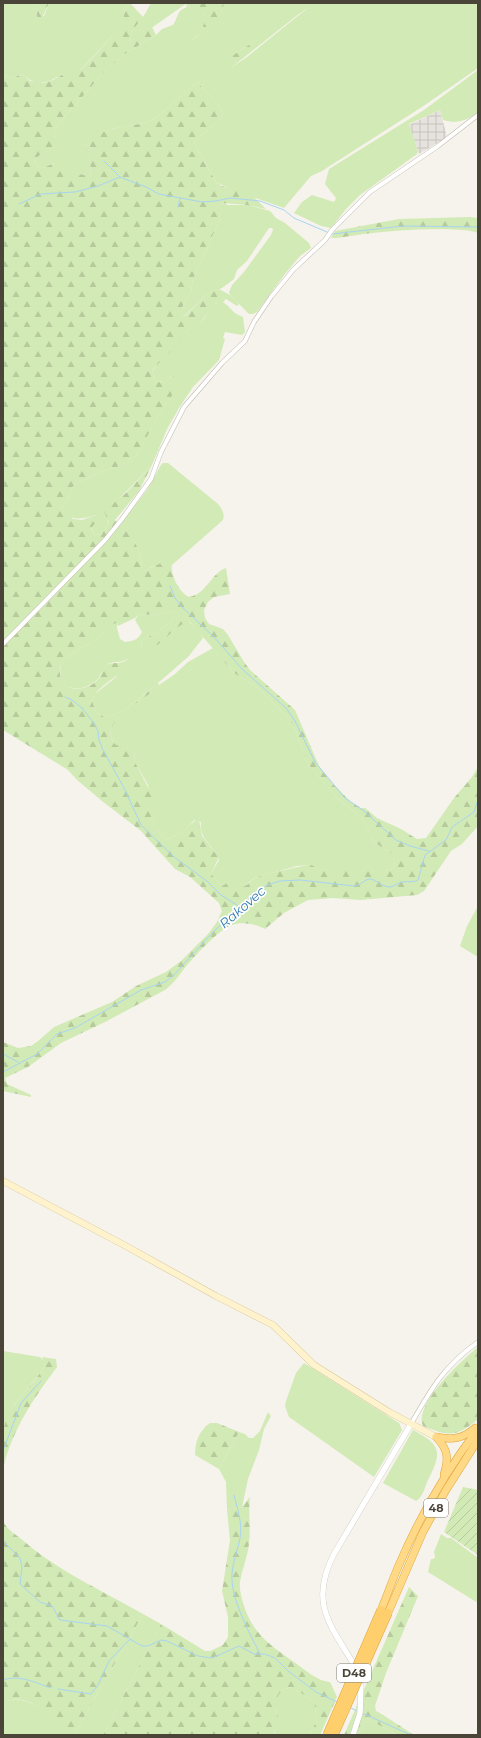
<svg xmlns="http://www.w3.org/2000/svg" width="481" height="1738" font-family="Montserrat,sans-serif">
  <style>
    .industrial { fill: url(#industrial-grid) }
    .grass { fill: #d2eab5; fill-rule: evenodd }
    .forest { fill: url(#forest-firs); fill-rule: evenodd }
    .garden { fill: url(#garden-furrows) }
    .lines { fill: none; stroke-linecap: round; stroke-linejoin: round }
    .stream { stroke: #a9d4f2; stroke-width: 1 }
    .minor-casing { stroke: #c2bbae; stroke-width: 5 }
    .tertiary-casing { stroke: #c2bbae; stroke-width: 6 }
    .secondary-casing { stroke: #d6c79b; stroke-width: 7 }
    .trunk-casing { stroke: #e0a43c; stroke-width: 8 }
    .minor { stroke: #fff; stroke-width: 4 }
    .tertiary { stroke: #fff; stroke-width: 5.5 }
    .secondary { stroke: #fff3cd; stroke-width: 6 }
    .trunk { stroke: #ffd985; stroke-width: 7 }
    .motorway-bridge-casing { stroke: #e0a43c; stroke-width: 9; stroke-linecap: butt }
    .motorway-bridge { stroke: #ffcf6e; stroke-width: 8 }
    .labels { text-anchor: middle; stroke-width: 3.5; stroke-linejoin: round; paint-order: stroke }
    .shield { fill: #fff; stroke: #817c74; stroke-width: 1 }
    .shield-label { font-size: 11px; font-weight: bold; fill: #4b4439 }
    .water-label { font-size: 13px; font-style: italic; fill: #2e7ab2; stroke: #fff }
  </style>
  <defs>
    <pattern id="industrial-grid" width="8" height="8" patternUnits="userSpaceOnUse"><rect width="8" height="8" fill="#e6e2dd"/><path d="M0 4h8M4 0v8" fill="none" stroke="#c7c3be"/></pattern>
    <pattern id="forest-firs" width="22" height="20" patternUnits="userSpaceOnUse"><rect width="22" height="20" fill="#d2eab5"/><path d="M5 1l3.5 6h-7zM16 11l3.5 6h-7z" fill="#b6ca9c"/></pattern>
    <pattern id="garden-furrows" width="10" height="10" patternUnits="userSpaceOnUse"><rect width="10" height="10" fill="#d2eab5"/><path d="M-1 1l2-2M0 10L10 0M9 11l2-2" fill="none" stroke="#b6ca9c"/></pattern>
  </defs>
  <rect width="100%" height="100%" fill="#f6f3ec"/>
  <polygon class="industrial" points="440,110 447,137 419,154 409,125"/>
  <g class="grass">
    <path d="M3,3H33L36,9V17L44,16L49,3H130C122,11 126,15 122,22C112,38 92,58 79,71C57,69 46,96 22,74L13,78L3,75Z"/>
    <polygon points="151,3 187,3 130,43 132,31 145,14"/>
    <path d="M224,3H478V68L425,105L322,171L311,176L284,208L232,190L216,182L194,143C203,132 216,126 224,115L218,105L197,82L156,118L145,123L111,129L106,132H95L84,141V144L90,146C91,151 89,153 89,157C90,163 91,168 90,175C79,176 64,170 54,163L43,168H39C26,156 51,152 55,145C58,141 54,134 54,129L103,73L123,55L156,35L162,29L173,25C176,21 177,15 180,11C186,6 199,3 203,11C205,14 205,18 206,20L200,33L191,41H200C212,31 221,18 224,3ZM309,7L247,57L232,67L235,54Z"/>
    <path d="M478,70V112C466,121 458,124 443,120L440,110L409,124L418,151L417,154L360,195L346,209L331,228L321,226L294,213L302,202L312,195L334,202L336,198L325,184L329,169L424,110Z"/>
    <polygon points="224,202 227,205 247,205 270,211 276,218 285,223 309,243 311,248 300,256 284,275 257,312 253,314 249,314 230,295 229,292 232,285 244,272 271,235 273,230 272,228 269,228 247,261 237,270 234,279 222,288 206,295 183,317 181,315 183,305 191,292 193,279 220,219 221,205"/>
    <path d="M221,301C230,305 231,313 243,317L245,332L242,335L225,332L223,338L225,339L219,360L193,387L179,408L167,429L152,465L116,502L107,521L109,524L100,535L94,534L91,527L96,515C82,519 70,523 62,507L69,498L72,488L75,484L103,471L120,466L137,455L162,409L170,399L172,376L165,381L156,382L152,372C165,351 188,337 204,319C209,312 213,303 221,301Z"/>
    <path d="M163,463H168L218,504C222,509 225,514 223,520L172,565L154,566L144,571L142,570C142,549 134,540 120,525L147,490L161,465Z"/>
    <path d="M171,611L174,613C176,623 149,637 141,641L142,648C162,649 171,627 188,621L199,631L203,638L188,657L158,683L159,685L175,674L188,662L213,648L234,673L258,688L288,718L294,726L306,760L311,768L337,798L362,818L374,842L391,853L395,859L394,867C387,872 382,872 375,871L320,870L310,865L297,866L254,878L245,886L240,884L222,886L211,874L219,860C214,844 199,841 201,822L194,820C188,829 177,836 167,839L162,837L151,817L152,813L148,785L135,762L134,751L127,745H116C95,724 140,701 155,690V686C141,695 121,718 104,717L95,711L92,699L95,694L116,677L131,656C120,665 117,660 108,664C100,669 103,677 93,683C73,696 54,685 62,661C71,653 82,648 92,642C101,637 106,624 117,622V628L120,639L125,642C133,641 138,640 142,632L135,620L139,614L154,615Z"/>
    <polygon points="478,906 478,957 460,946 467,926"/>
    <polygon points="3,1351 40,1357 44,1361 45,1365 40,1373 14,1405 3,1429"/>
    <polygon points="304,1363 399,1423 402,1430 374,1477 289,1417 285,1406 286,1401 296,1373"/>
    <polygon points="268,1412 271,1416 264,1429 259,1450 248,1479 242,1507 227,1510 226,1482 219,1469 239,1432 245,1434 249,1438 253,1438 260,1431"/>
    <path d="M413,1430C444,1446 441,1454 427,1482C425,1488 422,1498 416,1501L383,1483Z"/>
    <polygon points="441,1534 447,1538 451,1538 478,1558 478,1603 428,1572 431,1559 434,1559 435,1556 434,1552"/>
    <path d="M143,1614L161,1624L103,1735H3V1703C26,1689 56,1720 76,1731Z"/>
    <polygon points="291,1687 314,1701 317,1719 310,1735 273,1735 275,1732 277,1712 274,1706 274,1701 282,1690"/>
    <polygon points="368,1719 397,1735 358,1735"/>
  </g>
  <g class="forest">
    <polygon points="33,3 49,3 40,22 37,21 36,9"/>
    <path d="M130,3L143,17L132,31L130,42L152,27L156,35L123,55L103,73L54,129C54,134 58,141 56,145C51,152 26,156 39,168H43L54,163C64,169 78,176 90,175C91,168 90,163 89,157C89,153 91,151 90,146L84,144V141L87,136L95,132H106L111,129L145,123L156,118L197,82L218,105L224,115C216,126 203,132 194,143L216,182L222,186L254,197L266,209L247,205L222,203L220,219L193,279L191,292L183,305L181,315L183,317L185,316L206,295L219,289L230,295L239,304L237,306L226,299L223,302L216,303L197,327L176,346L154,368L152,372L156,382H160L176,375L178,376L180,381L170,399L162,409L155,422L137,455L120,466L103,471L75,484L72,488L69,498L62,507L73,519L82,520L96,515L99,519L91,528L94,534L100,535L109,524L104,511L126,493L152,465L139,491L115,520C131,535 142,547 142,570L144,571L161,563L172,565C170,575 180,593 189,597C207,594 211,573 226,568L230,594L214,597L208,602L204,610L205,618L209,624L223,629L228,635L244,662L250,670L295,710L319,766L331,782L350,801L361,808H365L377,818L401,829L417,839L426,838L454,798L472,777L478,767V826L462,844L451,851L424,891L417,895L360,900L333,898L308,900L284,913L265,929C256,924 242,921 232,925C219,929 193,958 184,969C178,977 173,984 165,990L105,1022L61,1043L28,1067L5,1078L7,1084L31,1095V1097L3,1091V1042L18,1048L31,1046L38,1041L54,1027L112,1002L136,986L166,972L181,961L208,934L217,922L222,911L219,903L190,877L175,869L141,831L102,801L77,780L68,770L3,730V75L13,78L22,74L30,81L44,83L53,80L69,71H79C94,57 110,40 121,23C126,16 122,11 130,3ZM171,611L174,613C176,623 149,637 141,641L142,648C158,655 174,622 190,622L234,673L258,688L288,718L294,726L306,760L311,768L337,798L362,818L374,842L391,853L395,859L394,867C383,876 372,868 359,867C347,867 334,871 322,870C317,870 315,866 311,865C307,864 261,875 255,878C251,880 249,884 245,886L240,884L235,879L222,886L211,874L219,857L202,836L199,820L197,819C194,821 193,823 190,825C184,831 175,837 167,839L162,837L151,817L156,803L135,762L134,751L127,745H116C95,724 141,701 155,690V686C142,695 120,718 104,717L95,711L92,699C101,682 125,674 136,658L133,655C129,656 127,660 123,662C117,664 110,662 105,666C101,669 103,674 100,677C93,687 74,694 65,684C58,676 59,670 62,661C71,653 82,648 92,642C101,637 106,624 117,623L118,626L135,618L139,614L154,615Z"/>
    <path d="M187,3H224C221,19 211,37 195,44L191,41C194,38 198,36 200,32C210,17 205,4 186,7Z"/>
    <polygon points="309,6 232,67 227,61 235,54"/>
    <path d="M470,217L478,218V233C467,229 456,230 444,229C408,229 373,232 337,238H331L335,231L399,219Z"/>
    <path d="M478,1347V1419C457,1438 447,1436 423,1426C413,1404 462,1360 478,1347Z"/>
    <path d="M42,1357L56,1359L57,1367C33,1399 13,1429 3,1468C3,1455 0,1439 4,1427C10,1402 33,1387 45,1365Z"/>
    <path d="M210,1423H217L239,1432L219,1469L195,1455C195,1441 199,1431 210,1423Z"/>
    <path d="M250,1497C248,1513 251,1528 249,1543C248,1556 242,1569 240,1582C239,1591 242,1600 245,1609C255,1635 269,1644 291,1660C302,1667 316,1681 330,1682L337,1697L320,1735H310L317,1719L314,1701L291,1687L282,1690C271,1706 275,1703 279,1721L273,1735H103L161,1624L205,1651H210L223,1645L228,1637V1617L222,1591L230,1540L227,1510L242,1507Z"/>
    <path d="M3,1521C6,1528 13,1533 20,1538C56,1570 101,1590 143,1614L76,1731C72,1729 68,1728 64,1726C48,1714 25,1690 3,1703Z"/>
    <polygon points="409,1587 418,1596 386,1673 375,1706 376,1711 380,1713 414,1735 397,1735 368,1719 358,1735 344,1735"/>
  </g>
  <polygon class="garden" points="463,1487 478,1490 478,1555 444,1532"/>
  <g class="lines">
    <g class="stream">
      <polyline points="104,161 120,177 146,187 159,194 202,202 216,201 230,198 260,201 284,210 294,218 327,232"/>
      <polyline points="19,204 41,194 75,192 98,186 120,177"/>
      <polyline points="178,207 180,198"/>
      <polyline points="332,234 403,226 478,227"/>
      <polyline points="170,586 175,598 181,606 214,637 242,669 286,708 295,721 315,762 345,798 364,811 396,840 410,846 429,851"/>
      <polyline points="65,697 72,700 82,708 93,722 98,731 99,740 103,750 124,788 141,825 174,857 207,881 221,895 240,907"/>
      <polyline points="3,1054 18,1062"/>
      <path d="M3,1072L37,1054L57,1034L75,1028L141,990L165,982L174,975L212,933L240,907L267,885L280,881L300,880L354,886C360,886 366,878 371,879C376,880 380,885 385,886C393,889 395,884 402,882C408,881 412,883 418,880L425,855L446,840L452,827L474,812L478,800"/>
      <polyline points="3,1451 21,1403 41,1381"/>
      <path d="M234,1495C237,1508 243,1524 240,1538C238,1550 233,1561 232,1573C230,1598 249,1632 260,1654"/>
      <polyline points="3,1541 20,1558 22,1567 20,1584 40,1602 52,1606 60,1620 107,1626 142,1646 148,1646 161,1640 167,1641 198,1656 212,1658 239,1646 254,1654 265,1654 275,1658 288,1671 316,1692 337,1702"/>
      <path d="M3,1680C19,1674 36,1683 51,1688"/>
      <polyline points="58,1689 91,1694 98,1685 109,1661 129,1640"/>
      <polyline points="351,1708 357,1711"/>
      <polyline points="362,1713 411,1735"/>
    </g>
    <g class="minor-casing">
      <g id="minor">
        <polyline points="3,644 105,540 122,519 151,479 161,452 184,407 222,363 245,341 254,322 271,297 293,270 325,240 332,230 370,192 438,146 478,115"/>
        <path d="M411,1424C431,1389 444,1366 478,1342"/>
      </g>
    </g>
    <g class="tertiary-casing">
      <g id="tertiary">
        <path d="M353,1663C328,1622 310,1601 334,1554L411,1424"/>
        <polyline points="353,1735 360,1713 361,1686"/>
      </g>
    </g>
    <g class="secondary-casing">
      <polyline id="secondary" points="3,1181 124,1245 216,1296 273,1325 314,1365 389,1412 436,1437"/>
    </g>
    <g class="trunk-casing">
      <g id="trunk">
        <path d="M436,1437C448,1449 449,1458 444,1474"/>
        <path d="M437,1437C452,1440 463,1439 475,1428"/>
        <path d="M381,1610C387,1596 392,1581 398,1567C419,1518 446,1471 478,1429"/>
        <polyline points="388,1613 423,1532 446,1490 478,1440"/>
      </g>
    </g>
    <use href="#minor" class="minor"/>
    <use href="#tertiary" class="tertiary"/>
    <use href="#secondary" class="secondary"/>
    <use href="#trunk" class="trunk"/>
    <g class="motorway-bridge-casing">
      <g id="motorway-bridge">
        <polyline points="327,1735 381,1610"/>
        <polyline points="334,1735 388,1613"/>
      </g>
    </g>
    <use href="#motorway-bridge" class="motorway-bridge"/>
  </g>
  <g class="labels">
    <g class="shield">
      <rect x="424" y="1499" width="24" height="18" rx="3"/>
      <rect x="337" y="1664" width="34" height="18" rx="3"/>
    </g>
    <g class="shield-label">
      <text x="436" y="1512">48</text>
      <text x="354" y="1677">D48</text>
    </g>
    <g class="water-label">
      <text transform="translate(242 907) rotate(-41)" y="5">Rakovec</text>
    </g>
  </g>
  <rect width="481" height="1738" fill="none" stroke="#4b4439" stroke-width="8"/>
</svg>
